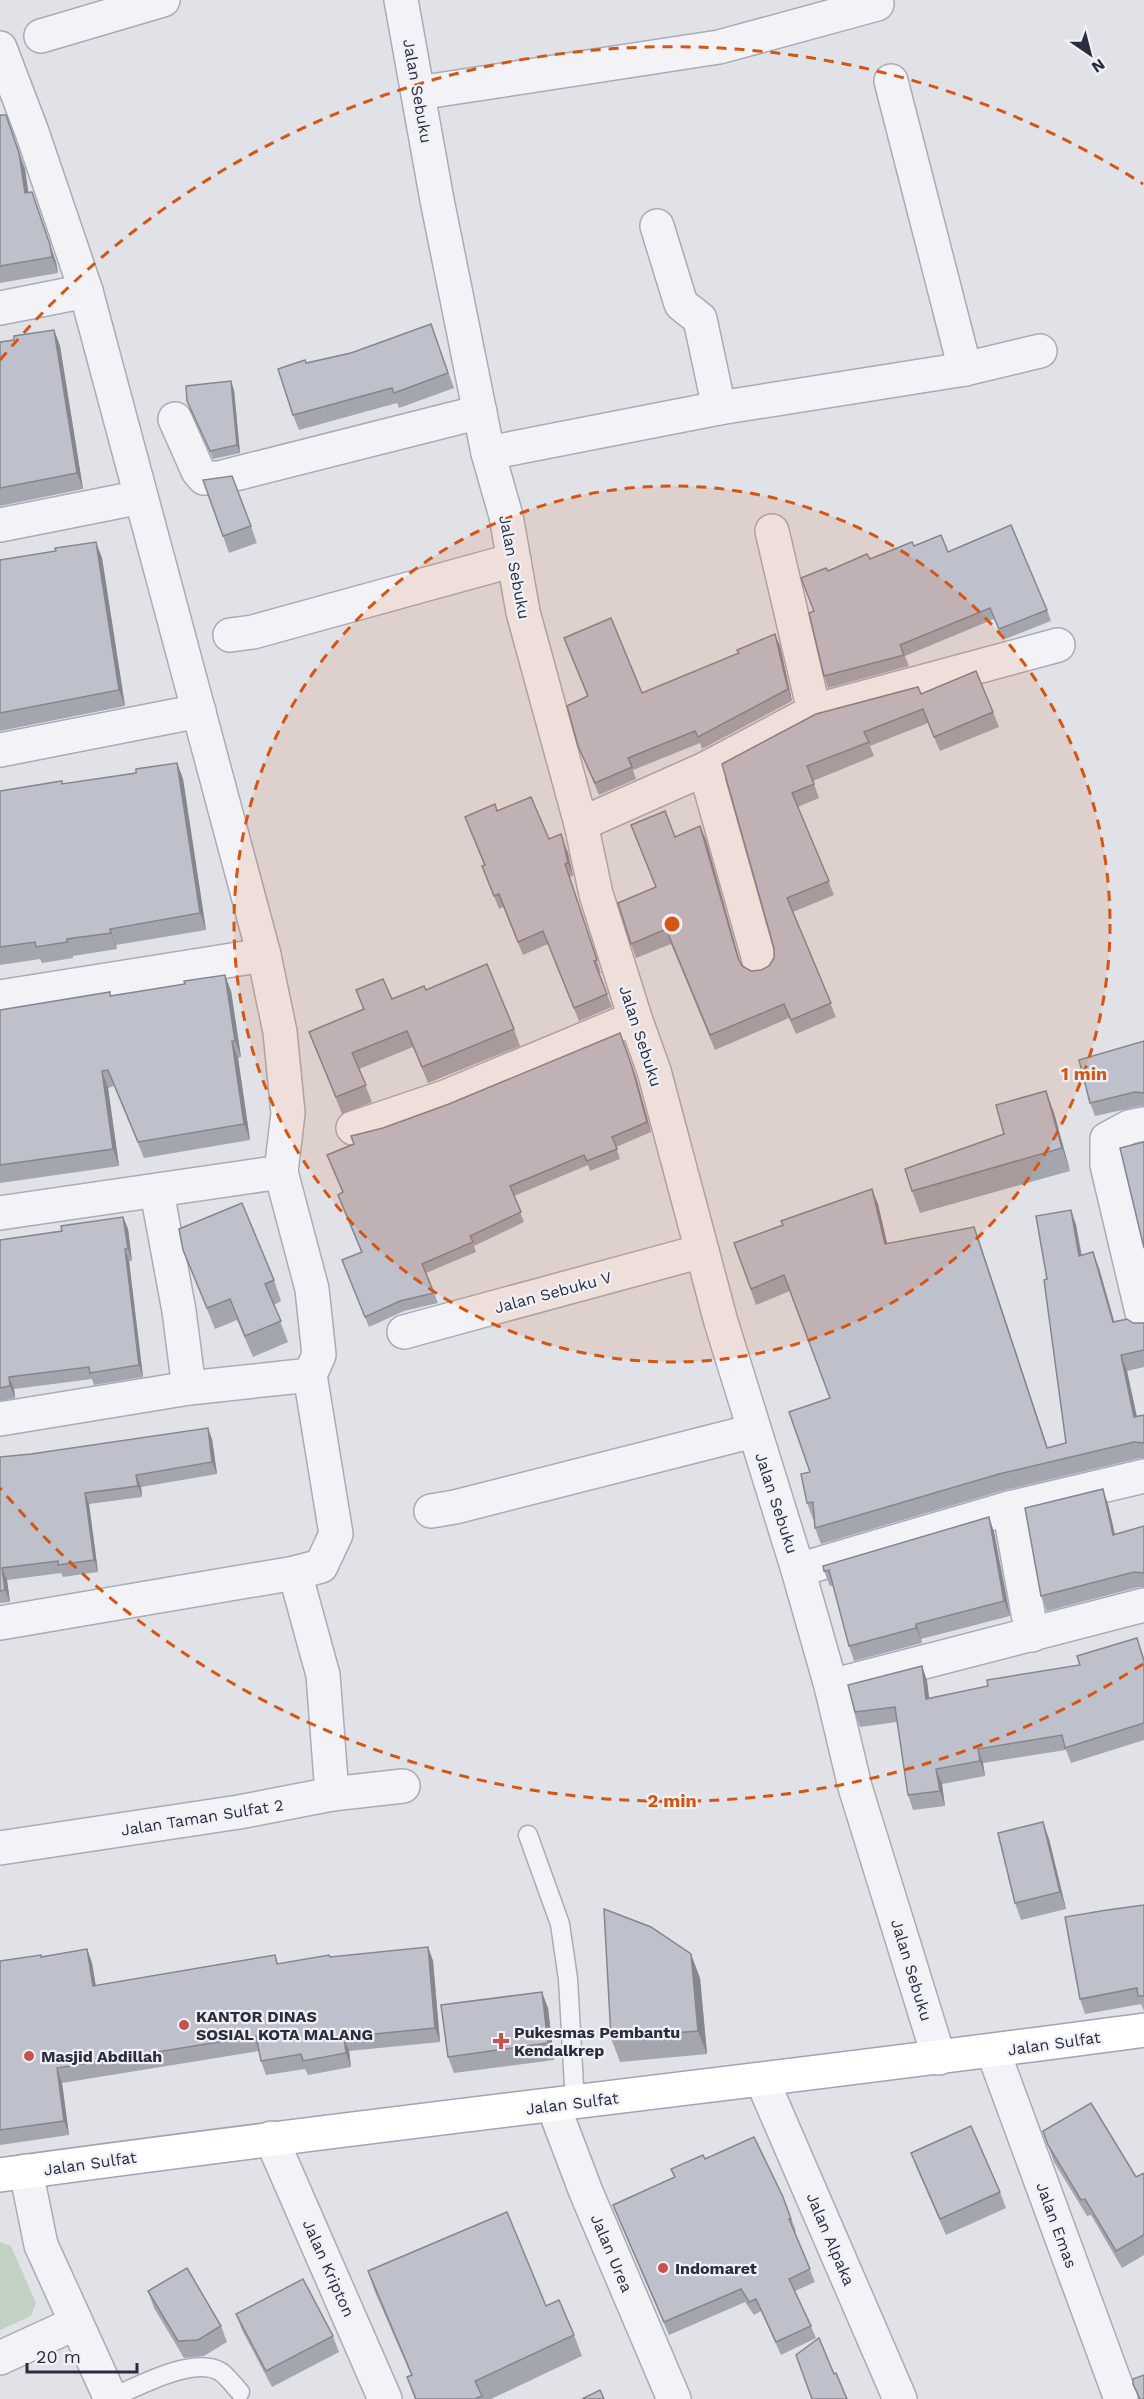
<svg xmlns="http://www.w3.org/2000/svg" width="1144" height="2399" font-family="'Work Sans',sans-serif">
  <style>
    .green { fill: #c2d2c2 }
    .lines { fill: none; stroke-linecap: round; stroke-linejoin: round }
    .lane-casing { stroke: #a9acb5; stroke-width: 21 }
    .street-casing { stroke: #a9acb5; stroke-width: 36 }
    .primary-casing { stroke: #a0a4b3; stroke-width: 36 }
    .lane { stroke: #f3f3f7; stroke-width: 18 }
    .street { stroke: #f3f3f7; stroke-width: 33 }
    .primary { stroke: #fff; stroke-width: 33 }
    .wall { fill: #a3a5af }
    .shaded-wall { fill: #85868e }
    .building { fill: #bec0cb; stroke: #85868e; stroke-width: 1.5 }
    .ring { fill: none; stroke: #d55511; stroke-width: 3; stroke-dasharray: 10 8 }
    .poi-dot { fill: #c7534c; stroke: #eff1f6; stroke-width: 2 }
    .labels { text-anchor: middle; stroke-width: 4.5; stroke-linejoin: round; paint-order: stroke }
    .street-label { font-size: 16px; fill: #2a2d3f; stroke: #eff1f6 }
    .poi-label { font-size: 16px; font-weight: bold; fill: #2a2d3f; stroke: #eff1f6; text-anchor: start }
    .centre { fill: #d55511; stroke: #eff1f6; stroke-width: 3 }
    .ring-label { font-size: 18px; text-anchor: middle; font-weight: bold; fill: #d55511; stroke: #eff1f6; stroke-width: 4.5; stroke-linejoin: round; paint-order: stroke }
  </style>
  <rect width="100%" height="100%" fill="#e0e2e8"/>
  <polygon class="green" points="0,2242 11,2246 36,2303 31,2316 0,2330"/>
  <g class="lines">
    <g class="lane-casing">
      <g id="lane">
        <polyline points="528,1835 560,1924 568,1979 575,2103"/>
        <path d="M111,2398C137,2387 194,2355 221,2372C228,2377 234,2386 240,2392"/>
      </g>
    </g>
    <g class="street-casing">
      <g id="street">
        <polyline points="401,0 437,200 488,453 506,516 523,612 581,824 596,894 635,1018 654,1071 721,1322 798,1570 831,1686 855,1787 939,2058"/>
        <polyline points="41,36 163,0"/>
        <polyline points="0,48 32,132 86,291 264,955 280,1032 288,1113 281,1172 0,1213"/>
        <polyline points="891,81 965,369"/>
        <polyline points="418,93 719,47 877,4"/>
        <polyline points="657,226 681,304 700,319 719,408"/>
        <polyline points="0,308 86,291"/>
        <polyline points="175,419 198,471 204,478 219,478 480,412"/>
        <polyline points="488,453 719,408 965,369 1040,351"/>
        <polyline points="0,525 141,497"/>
        <polyline points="772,531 814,711"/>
        <polyline points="230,635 253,632 514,560"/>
        <polyline points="0,750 199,711"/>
        <polyline points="705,769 761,967"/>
        <polyline points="581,824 705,769 814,711 1058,645"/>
        <polyline points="0,997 264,955"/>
        <polyline points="1144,1124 1129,1127 1107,1139 1107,1165 1144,1321"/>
        <polyline points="353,1128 445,1097 635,1018"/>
        <polyline points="157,1192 179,1311 189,1388"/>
        <polyline points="404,1332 702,1251"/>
        <polyline points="0,1419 189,1388 310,1375 319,1355 312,1289 281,1172"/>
        <polyline points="1009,1508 1032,1635"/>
        <polyline points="431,1511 455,1507 753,1431"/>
        <polyline points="798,1570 1009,1508 1144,1476"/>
        <polyline points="295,1573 321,1566 336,1534 310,1375"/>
        <polyline points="0,1623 295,1573 323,1675 332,1794"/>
        <polyline points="831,1686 1144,1605"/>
        <polyline points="0,1848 239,1812 332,1794 403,1786"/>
        <polyline points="993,2051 1121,2399"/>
        <polyline points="762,2080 900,2399"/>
        <polyline points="553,2105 586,2192 674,2399"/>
        <polyline points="271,2138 385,2399"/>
        <polyline points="26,2171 41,2245 111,2399"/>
        <polyline points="0,2358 76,2323"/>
      </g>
    </g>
    <g class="primary-casing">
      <path id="primary" d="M0,2175C381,2122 763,2082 1144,2030"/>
    </g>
    <use href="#lane" class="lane"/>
    <use href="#street" class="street"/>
    <use href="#primary" class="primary"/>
  </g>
  <g class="wall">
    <polygon points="0,115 25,169 28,193 56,262 58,273 0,283"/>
    <polygon points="431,324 454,388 399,408 397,403 299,430 293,415 306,363 351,353"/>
    <polygon points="54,330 60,346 83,489 0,506 0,342 14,340"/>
    <polygon points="234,390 240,453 213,459 187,401"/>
    <polygon points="232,476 257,543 229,553 203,480"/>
    <polygon points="914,546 948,552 1047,610 1051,621 1003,640 994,619 905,656 909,666 828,688 824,676 814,611 828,571"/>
    <polygon points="102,558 125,706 0,731 0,560"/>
    <polygon points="775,634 780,646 792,701 702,749 700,743 633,770 636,779 599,795 578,746 587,696 564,638 642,693 738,653"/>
    <polygon points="921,694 993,712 999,727 940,751 928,723 870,746 874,756 813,781 819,798 798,807 834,895 793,912 836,1017 796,1034 789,1018 715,1050 671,944 636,958 631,944 656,887 631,825 675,837 700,826 706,840 740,962 742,966 751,971 761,970 769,966 774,958 774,948 722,764"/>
    <polygon points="177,763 183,779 206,930 116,945 117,949 73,956 73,958 42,963 40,959 0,965 0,791 63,784 136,773"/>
    <polygon points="497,811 549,839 568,853 573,876 569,877 601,973 599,974 612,1007 579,1021 548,944 523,955 503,907 499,909 482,866 484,865 465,817"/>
    <polygon points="356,990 392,999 426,990 514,1029 520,1046 428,1083 413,1047 359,1069 372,1102 342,1114 309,1032 363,1009"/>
    <polygon points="231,991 241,1057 238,1058 250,1140 144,1158 114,1086 108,1088 119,1166 0,1183 0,1010 111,996"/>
    <polygon points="620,1033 636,1077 651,1132 616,1147 620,1159 590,1171 588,1165 514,1196 524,1222 474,1246 476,1252 426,1273 438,1303 404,1311 369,1327 346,1270 361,1252 338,1195 343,1193 327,1155 354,1144 383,1128 449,1104"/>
    <polygon points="1144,1041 1144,1106 1140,1106 1095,1116 1090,1103 1135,1044"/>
    <polygon points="1046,1091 1054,1113 1070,1171 920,1213 912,1191 1004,1134"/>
    <polygon points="878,1204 887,1244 980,1243 1047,1448 1066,1443 1047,1279 1071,1210 1076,1225 1082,1255 1099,1268 1114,1322 1133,1323 1144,1323 1144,1367 1127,1371 1137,1416 1144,1415 1144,1458 1140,1458 1005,1490 821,1544 815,1528 815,1519 813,1519 807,1503 810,1472 830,1398 790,1291 756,1305 734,1243 783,1225"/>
    <polygon points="123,1217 128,1229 132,1261 129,1261 143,1377 94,1385 92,1379 14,1389 15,1398 0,1401 0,1240 62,1231"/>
    <polygon points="183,1250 274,1280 281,1301 274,1305 288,1342 253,1357 237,1320 215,1329"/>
    <polygon points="212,1439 217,1474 141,1487 142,1497 89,1504 98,1572 63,1577 61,1573 7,1580 10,1602 0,1603 0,1457"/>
    <polygon points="1108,1504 1115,1534 1144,1526 1144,1587 1139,1587 1047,1611 1041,1596"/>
    <polygon points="989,1517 994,1532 1010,1616 921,1639 922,1643 854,1661 849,1646 833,1586 830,1586 824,1571"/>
    <polygon points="1137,1638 1144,1658 1144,1740 1071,1763 1066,1750 983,1763 985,1776 942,1784 945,1806 913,1810 908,1795 897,1722 860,1727 855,1712 922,1666 927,1681 929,1698 988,1686 1080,1665"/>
    <polygon points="1043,1822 1049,1839 1066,1909 1021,1920 1015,1903"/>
    <polygon points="1144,1905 1144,2011 1141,2004 1085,2014 1080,1999"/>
    <polygon points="428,1947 433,1961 440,2042 349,2051 351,2067 308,2075 305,2069 266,2075 261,2061 259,2051 62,2083 69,2135 0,2145 0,1961 41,1957 87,1949 92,1963 96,1986 275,1955 278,1964 330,1957"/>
    <polygon points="700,1978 707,2054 620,2062 611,2038"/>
    <polygon points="548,2008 554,2060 454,2073 448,2057"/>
    <polygon points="1043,2131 1136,2177 1144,2173 1144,2255 1122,2268 1091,2215 1087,2216 1054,2162"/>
    <polygon points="911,2153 1000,2192 1006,2208 946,2235 917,2169"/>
    <polygon points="705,2159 783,2197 796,2231 794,2232 815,2282 795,2291 811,2326 816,2338 781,2355 761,2311 754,2315 745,2302 669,2335 618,2218 613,2205 674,2177 671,2169"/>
    <polygon points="368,2271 546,2306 574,2335 582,2356 491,2399 415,2399 407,2377 411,2375 375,2292"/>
    <polygon points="148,2291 221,2326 227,2342 204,2356 184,2358 154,2308"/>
    <polygon points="236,2314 333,2336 339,2352 272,2387 242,2330"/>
  </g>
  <g class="shaded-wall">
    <polygon points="6,115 25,169 31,210 25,193"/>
    <polygon points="32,192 56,262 58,273 52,257"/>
    <polygon points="54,330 60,346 83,489 77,473"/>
    <polygon points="231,381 234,390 240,453 237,445"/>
    <polygon points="96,542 102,558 125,706 119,690"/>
    <polygon points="775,634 780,646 792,701 788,689"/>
    <polygon points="177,763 183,779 206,930 200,913"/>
    <polygon points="700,826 706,840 743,973 738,958"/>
    <polygon points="563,840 568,853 573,876 568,863"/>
    <polygon points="110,929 116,945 117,949 111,933"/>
    <polygon points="225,975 231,991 241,1057 235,1041"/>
    <polygon points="232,1041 238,1058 250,1140 244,1124"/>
    <polygon points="632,1067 636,1077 651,1132 647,1122"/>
    <polygon points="102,1071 108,1088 119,1166 113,1149"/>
    <polygon points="1046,1091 1054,1113 1070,1171 1062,1148"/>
    <polygon points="872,1189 878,1204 891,1260 885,1244"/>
    <polygon points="1071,1210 1076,1225 1084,1272 1079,1256"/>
    <polygon points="123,1217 128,1229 132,1261 128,1249"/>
    <polygon points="974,1227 980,1243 1053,1464 1047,1448"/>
    <polygon points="125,1249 129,1261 143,1377 139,1365"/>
    <polygon points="1093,1252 1099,1268 1119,1338 1113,1322"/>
    <polygon points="1121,1355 1127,1371 1140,1433 1134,1417"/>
    <polygon points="9,1377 14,1389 15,1398 10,1386"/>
    <polygon points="208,1428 212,1439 217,1474 212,1462"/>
    <polygon points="136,1475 141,1487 142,1497 138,1486"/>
    <polygon points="1103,1489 1108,1504 1118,1549 1113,1535"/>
    <polygon points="85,1493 89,1504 98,1572 94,1560"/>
    <polygon points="989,1517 994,1532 1010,1616 1004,1601"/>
    <polygon points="2,1568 7,1580 10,1602 5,1590"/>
    <polygon points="916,1624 921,1639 922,1643 916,1628"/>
    <polygon points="922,1666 927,1681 931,1713 926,1699"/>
    <polygon points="978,1749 983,1763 985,1776 980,1761"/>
    <polygon points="936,1769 942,1784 945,1806 940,1791"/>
    <polygon points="1043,1822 1049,1839 1066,1909 1060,1892"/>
    <polygon points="428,1947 433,1961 440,2042 435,2028"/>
    <polygon points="87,1949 92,1963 98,2001 93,1986"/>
    <polygon points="691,1954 700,1978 707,2054 698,2031"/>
    <polygon points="542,1992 548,2008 554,2060 548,2043"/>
    <polygon points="344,2037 349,2051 351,2067 346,2053"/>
    <polygon points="57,2068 62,2083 69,2135 64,2121"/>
  </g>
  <g class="building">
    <polygon points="0,115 6,115 19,153 25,193 32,192 50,245 52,257 0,266"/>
    <polygon points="431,324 448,373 394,393 392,388 293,415 278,369 305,360 306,363 351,353"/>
    <polygon points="54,330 77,473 0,488 0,342 14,340 14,336"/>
    <polygon points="231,381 237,445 210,451 187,401 186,386"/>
    <polygon points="232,476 251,526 223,536 203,480"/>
    <polygon points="1011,525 1047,610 999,629 990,608 900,645 904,655 824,676 809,613 814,611 801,578 826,568 828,571 867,554 870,559 912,542 914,546 941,535 948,552"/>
    <polygon points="96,542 119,690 0,713 0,560 56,551 55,548"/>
    <polygon points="611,618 642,693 739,653 737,650 775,634 788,689 698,737 695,731 628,758 632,767 595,783 578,746 567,706 588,696 564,638"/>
    <polygon points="976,671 993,712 934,737 923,709 864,732 869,742 807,766 814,784 792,793 829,881 787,898 831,1003 791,1020 784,1004 710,1035 666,929 631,944 618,903 656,887 631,825 665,811 675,837 700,826 738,958 742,966 751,971 761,970 769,966 774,958 774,948 722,764 816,714 918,687 921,694"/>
    <polygon points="177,763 200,913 110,929 111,933 67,939 67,942 36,947 35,942 0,947 0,791 62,781 62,784 136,773 136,769"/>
    <polygon points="531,797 549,839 561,834 563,840 568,863 565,864 597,960 594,961 607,994 574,1008 543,931 518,942 499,894 494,896 482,866 485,865 465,817 495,804 497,811"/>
    <polygon points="487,964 514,1029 422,1067 407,1031 352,1053 366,1085 336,1097 309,1032 364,1009 356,990 383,979 392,999 424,986 426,990"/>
    <polygon points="225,975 235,1041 232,1041 244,1124 138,1142 108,1070 102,1071 113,1149 0,1165 0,1010 110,992 110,996 185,984 184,981"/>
    <polygon points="620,1033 632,1067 647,1122 612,1137 617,1149 587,1161 584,1155 510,1186 521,1212 470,1236 473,1242 422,1264 434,1293 400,1301 365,1317 342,1260 362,1252 338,1195 343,1192 327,1155 354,1144 351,1136 383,1128 449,1104"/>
    <polygon points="1144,1041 1144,1093 1135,1092 1090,1103 1079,1060"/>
    <polygon points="1046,1091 1062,1148 912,1191 905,1169 1004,1134 996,1105"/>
    <polygon points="1144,1142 1144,1248 1120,1148"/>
    <polygon points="872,1189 885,1244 974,1227 1047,1448 1066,1443 1044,1280 1047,1279 1036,1216 1071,1210 1079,1256 1093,1252 1113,1322 1127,1319 1133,1323 1144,1323 1144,1350 1121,1355 1134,1417 1144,1415 1144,1443 1134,1442 999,1474 815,1528 813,1502 807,1503 801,1474 810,1472 789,1412 830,1398 784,1275 751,1289 734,1243 783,1225 781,1221"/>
    <polygon points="242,1203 274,1280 265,1284 281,1321 245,1336 230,1299 207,1308 183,1250 179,1229"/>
    <polygon points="123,1217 128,1249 125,1249 139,1365 90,1373 89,1367 9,1377 10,1386 0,1388 0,1240 62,1231 61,1226"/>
    <polygon points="208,1428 212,1462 136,1475 138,1486 85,1493 94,1560 58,1565 58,1561 2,1568 5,1590 0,1591 0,1457 31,1454"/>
    <polygon points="1103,1489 1113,1535 1144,1526 1144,1573 1134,1572 1041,1596 1025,1508"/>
    <polygon points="989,1517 1004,1601 916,1624 916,1628 849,1646 829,1570 824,1571 823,1566"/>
    <polygon points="1137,1638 1144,1661 1144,1723 1065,1748 1062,1735 978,1749 980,1761 936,1769 940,1791 908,1795 895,1707 855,1712 848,1685 922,1666 926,1699 988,1686 987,1680 1080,1665 1077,1656"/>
    <polygon points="1043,1822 1060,1892 1015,1903 998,1833"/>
    <polygon points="1144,1905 1144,1996 1138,1996 1137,1988 1080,1999 1065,1917 1107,1910"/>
    <polygon points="604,1909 651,1927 691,1954 698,2031 611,2038"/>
    <polygon points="428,1947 435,2028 344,2037 346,2053 303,2061 301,2054 261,2061 256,2036 57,2068 64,2121 0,2130 0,1961 41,1955 41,1957 87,1949 93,1986 275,1955 277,1964 329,1955 330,1957"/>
    <polygon points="542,1992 548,2043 448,2057 441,2005"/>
    <polygon points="1091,2103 1136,2177 1144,2173 1144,2235 1116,2251 1085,2199 1081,2200 1048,2145 1043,2131"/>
    <polygon points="971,2126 1000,2192 940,2219 911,2153"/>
    <polygon points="754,2137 783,2197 791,2219 789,2219 810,2269 789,2279 811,2326 776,2342 756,2299 749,2302 741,2289 664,2322 613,2205 675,2177 671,2169 703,2155 705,2159"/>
    <polygon points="507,2212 546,2306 559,2300 574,2335 475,2381 482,2396 475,2399 416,2399 407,2377 412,2375 368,2271"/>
    <polygon points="187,2268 221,2326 198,2340 178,2341 148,2291"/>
    <polygon points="303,2279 333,2336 266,2371 236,2314"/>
    <polygon points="819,2338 834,2374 836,2373 847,2399 812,2399 796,2355"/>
    <polygon points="1144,2375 1144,2399 1140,2399 1133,2384 1133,2379"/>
    <polygon points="600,2390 604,2399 582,2399"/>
  </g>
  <circle cx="672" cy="924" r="438" fill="#d55511" fill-opacity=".12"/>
  <g class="ring">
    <circle cx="672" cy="924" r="438"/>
    <path d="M1143 1664A877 877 0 0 1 0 1488M0 360A877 877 0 0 1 1143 184"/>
  </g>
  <g class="poi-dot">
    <circle cx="184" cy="2025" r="6"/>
    <path d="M498 2032h6v6h6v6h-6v6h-6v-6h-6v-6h6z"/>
    <circle cx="29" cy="2056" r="6"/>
    <circle cx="663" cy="2268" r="6"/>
  </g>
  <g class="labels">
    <g class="street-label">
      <text transform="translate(418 91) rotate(80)" y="6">Jalan Sebuku</text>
      <text transform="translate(515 567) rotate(79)" y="6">Jalan Sebuku</text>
      <text transform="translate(641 1036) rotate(72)" y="6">Jalan Sebuku</text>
      <text transform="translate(553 1292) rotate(-15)" y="6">Jalan Sebuku V</text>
      <text transform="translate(777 1503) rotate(72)" y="6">Jalan Sebuku</text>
      <text transform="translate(202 1817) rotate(-9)" y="6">Jalan Taman Sulfat 2</text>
      <text transform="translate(912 1970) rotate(73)" y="6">Jalan Sebuku</text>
      <text transform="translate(1054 2043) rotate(-8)" y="6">Jalan Sulfat</text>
      <text transform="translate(572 2103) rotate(-7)" y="6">Jalan Sulfat</text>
      <text transform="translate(90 2163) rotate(-8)" y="6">Jalan Sulfat</text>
      <text transform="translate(1057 2225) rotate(70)" y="6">Jalan Emas</text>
      <text transform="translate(831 2239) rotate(67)" y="6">Jalan Alpaka</text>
      <text transform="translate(612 2253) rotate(67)" y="6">Jalan Urea</text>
      <text transform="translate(329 2268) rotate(66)" y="6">Jalan Kripton</text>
    </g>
    <g class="poi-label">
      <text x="196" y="2022">KANTOR DINAS<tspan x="196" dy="18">SOSIAL KOTA MALANG</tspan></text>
      <text x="514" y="2038">Pukesmas Pembantu<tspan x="514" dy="18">Kendalkrep</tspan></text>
      <text x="41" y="2062">Masjid Abdillah</text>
      <text x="675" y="2274">Indomaret</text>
    </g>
  </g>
  <circle cx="672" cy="924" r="9" class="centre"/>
  <g class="ring-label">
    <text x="1084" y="1080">1 min</text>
    <text x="672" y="1807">2 min</text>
  </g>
  <g transform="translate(1090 54) rotate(145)" stroke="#eff1f6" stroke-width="4.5" paint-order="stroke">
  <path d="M0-4.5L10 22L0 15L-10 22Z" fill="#2a2d3f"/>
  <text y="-9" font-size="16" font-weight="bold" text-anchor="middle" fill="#2a2d3f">N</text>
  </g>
  <path d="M27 2363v9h110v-9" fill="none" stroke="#2a2d3f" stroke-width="3"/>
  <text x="36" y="2363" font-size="18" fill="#2a2d3f" stroke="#eff1f6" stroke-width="4.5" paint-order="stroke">20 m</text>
</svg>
